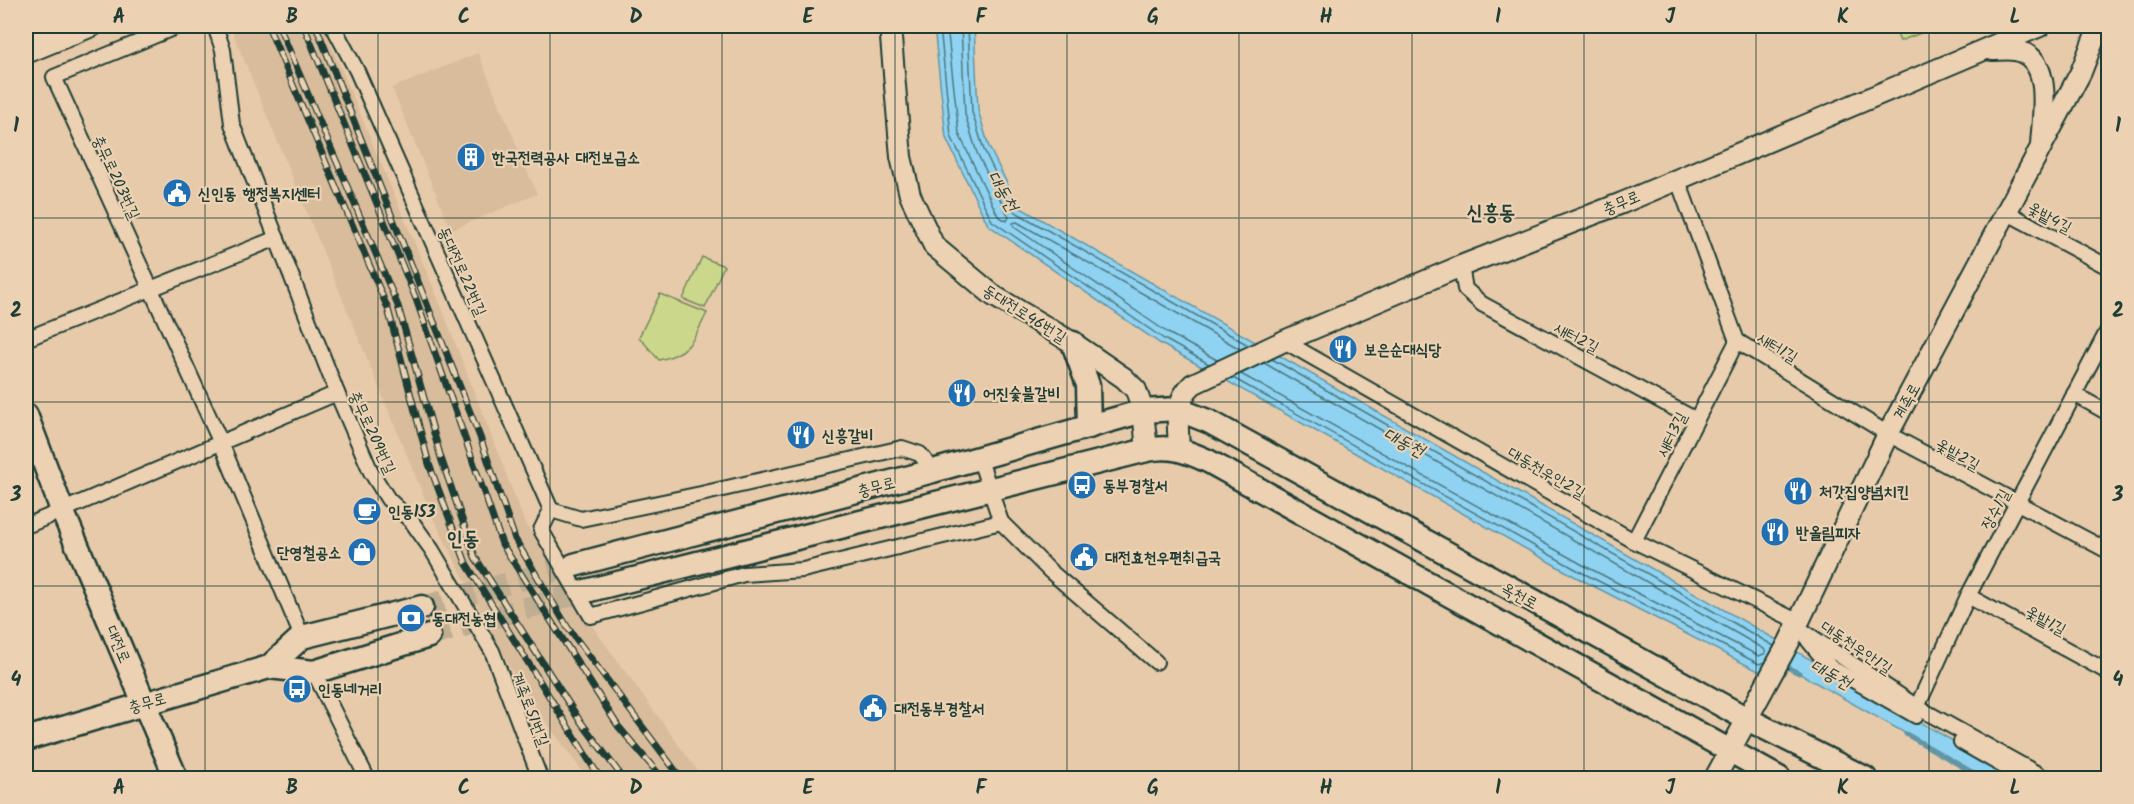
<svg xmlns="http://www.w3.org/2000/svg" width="2134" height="804" font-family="Kalam,'Poor Story',sans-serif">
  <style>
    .built { fill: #d9bc9b }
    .green { fill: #cbd78a; stroke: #758a5f; stroke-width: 1.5 }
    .water { fill: #8fd2f1; stroke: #6296a5; stroke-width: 1.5 }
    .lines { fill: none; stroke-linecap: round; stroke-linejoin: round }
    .shore { stroke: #4c7980; stroke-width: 1.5 }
    .stream { stroke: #6296a5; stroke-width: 5 }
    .primary-tunnel { stroke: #bfae92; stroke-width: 22; stroke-dasharray: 22 11; stroke-linecap: butt }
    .street-casing { stroke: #1f3d34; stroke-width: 18 }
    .secondary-casing { stroke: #1f3d34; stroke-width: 24 }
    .primary-casing { stroke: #1f3d34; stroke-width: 27 }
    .street { stroke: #ecd1b3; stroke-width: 14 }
    .secondary { stroke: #ecd1b3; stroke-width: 20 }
    .primary { stroke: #ecd1b3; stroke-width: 22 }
    .rail-casing { stroke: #1f3d34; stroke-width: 7 }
    .rail { stroke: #ecd1b3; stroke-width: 4.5; stroke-dasharray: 14; stroke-linecap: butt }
    .grid { fill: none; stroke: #1f3d34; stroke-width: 1.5; stroke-opacity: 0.55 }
    .labels { text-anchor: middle; stroke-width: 4.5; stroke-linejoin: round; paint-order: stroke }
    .poi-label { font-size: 16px; font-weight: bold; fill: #1f3d34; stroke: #ecd1b3; text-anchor: start }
    .street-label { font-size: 16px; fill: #1f3d34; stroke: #ecd1b3 }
    .water-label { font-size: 18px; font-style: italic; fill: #25443d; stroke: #ecd1b3 }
    .quarter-label { font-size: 20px; font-weight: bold; fill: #1f3d34; stroke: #ecd1b3 }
    .neatline { fill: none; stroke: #1f3d34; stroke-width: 2 }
    .grid-label { font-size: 20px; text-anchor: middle; font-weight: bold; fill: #1f3d34 }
  </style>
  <rect width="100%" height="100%" fill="#e7caaa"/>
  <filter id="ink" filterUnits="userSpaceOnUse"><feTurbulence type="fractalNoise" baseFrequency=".0167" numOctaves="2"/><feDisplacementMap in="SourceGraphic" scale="12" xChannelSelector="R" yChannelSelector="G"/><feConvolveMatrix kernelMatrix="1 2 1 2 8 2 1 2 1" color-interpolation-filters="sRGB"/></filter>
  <g filter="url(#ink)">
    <g class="built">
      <polygon points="230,26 323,26 439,301 525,523 589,622 703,778 587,778 518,683 432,516"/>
      <polygon points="478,53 537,194 451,230 392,88"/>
    </g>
    <g class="green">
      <polygon points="1893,26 1939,26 1900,41"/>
      <polygon points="702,257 724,266 705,308 683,299"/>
      <path d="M660,294L707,313C693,340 691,353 659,360L639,337Z"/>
    </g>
    <polygon class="water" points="934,26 974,26 978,110 989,147 1019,207 2018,778 1985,778 1779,662 1760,672 1576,577 1161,344 988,225 946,138"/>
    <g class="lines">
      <g class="shore">
        <polyline points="940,26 951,136 992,221 1164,339 1209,364"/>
        <polyline points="947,26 959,134 998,216 1007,221 1009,217 977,153 965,114 961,26"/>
        <polyline points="968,26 972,112 984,150 1014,211 1248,345"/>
        <polyline points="1272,359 1774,646"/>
        <polyline points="1217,360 1168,333 1014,227 1013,223 1017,222 1240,349"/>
        <polyline points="1241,374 1583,565 1759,656 1766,653 1764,649 1264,363"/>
        <polyline points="1233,378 1579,571 1759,664 1765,662"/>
      </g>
      <g class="stream">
        <polyline points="1780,664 1799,673"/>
        <polyline points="1906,734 1982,778"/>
      </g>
      <g class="primary-tunnel">
        <polyline points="422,607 574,565"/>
        <polyline points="429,636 582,592"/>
      </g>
      <g class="street-casing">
        <g id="street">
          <polyline points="178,26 54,77 221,443 302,637"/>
          <polyline points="215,26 223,50 232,124 337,393 371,472 388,499 412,522 432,550 492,651 540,778"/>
          <polyline points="333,26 357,71 551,510 541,530 591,616 744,574 803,570 1001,522"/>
          <polyline points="1677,178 1737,341 1888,434 2108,551"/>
          <polyline points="2008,213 2108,267"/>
          <polyline points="1461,266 1465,289 1482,304 1696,420"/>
          <polyline points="26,339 277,238"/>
          <polyline points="1284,341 1634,541 1799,622"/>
          <polyline points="2074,394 2108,413"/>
          <polyline points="979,457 1001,522 1050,571 1156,662"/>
          <polyline points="551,510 581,519 701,494 902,448 920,454 933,471"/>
          <polyline points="26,526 337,393"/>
          <polyline points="1634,541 1737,341"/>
          <polyline points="1968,596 2108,672"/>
          <polyline points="1797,627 1917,707 2045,778"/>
          <polyline points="1808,640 1830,667 1916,716"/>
          <polyline points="314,672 367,778"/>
          <polyline points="1917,707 1968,596 2108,330"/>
          <polyline points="1961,742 2024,778"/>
        </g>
      </g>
      <g class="secondary-casing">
        <g id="secondary">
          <polyline points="890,26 901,157 910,195 934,246 994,296 1073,343 1124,378 1136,390 1143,411 1147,450"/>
          <polyline points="26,35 47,26"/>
          <path d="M1992,50C1999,50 2008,49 2015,50C2055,58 2042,117 2041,146"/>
          <polyline points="26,53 92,26"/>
          <path d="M1179,449C1178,424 1173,402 1193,384L1284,341L1461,266L1622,203L2040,26"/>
          <polyline points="1715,778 1789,642 1888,434 2081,72 2099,26"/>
        </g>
      </g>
      <g class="primary-casing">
        <g id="primary">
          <polyline points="1073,343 1088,385 1089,427"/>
          <polyline points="26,415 62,510 176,778"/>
          <polyline points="574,565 933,471 1143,411 1177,409 1210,422 1747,719 1865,778"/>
          <path d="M582,592L1147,450C1171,445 1186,451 1208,461L1779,778"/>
          <polyline points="269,667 302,637 422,607"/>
          <polyline points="26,739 269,667 314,672 429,636"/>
        </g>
      </g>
      <use href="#street" class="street"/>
      <use href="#secondary" class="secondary"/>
      <use href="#primary" class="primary"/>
      <g class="rail-casing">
        <g id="rail">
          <polyline points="268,26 388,309 429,464 466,563 600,778"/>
          <polyline points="279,26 398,306 441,458 475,557 578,718 623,778"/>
          <polyline points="304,26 416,299 502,544 618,726 662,778"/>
          <polyline points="316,26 480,437 515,539 568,628 681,778"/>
        </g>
      </g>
      <use href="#rail" class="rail"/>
    </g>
  </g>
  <path class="grid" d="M205,26V778M378,26V778M550,26V778M722,26V778M895,26V778M1067,26V778M1239,26V778M1412,26V778M1584,26V778M1756,26V778M1929,26V778M26,218H2108M26,402H2108M26,586H2108"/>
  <defs>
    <g id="building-disc" transform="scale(1.5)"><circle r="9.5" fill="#1f6fb2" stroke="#ecd1b3"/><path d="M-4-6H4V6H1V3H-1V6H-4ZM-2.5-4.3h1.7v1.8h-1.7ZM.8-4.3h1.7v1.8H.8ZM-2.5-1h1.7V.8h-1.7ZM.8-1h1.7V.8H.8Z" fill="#fff"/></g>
    <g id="civic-disc" transform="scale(1.5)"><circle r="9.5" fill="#1f6fb2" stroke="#ecd1b3"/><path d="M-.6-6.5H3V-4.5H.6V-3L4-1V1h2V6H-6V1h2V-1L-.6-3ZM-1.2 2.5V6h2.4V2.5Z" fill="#fff"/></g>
    <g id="restaurant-disc" transform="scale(1.5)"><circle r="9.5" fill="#1f6fb2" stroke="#ecd1b3"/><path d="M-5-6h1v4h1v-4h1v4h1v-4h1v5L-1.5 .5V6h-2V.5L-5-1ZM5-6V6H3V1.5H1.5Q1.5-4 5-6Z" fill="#fff"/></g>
    <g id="bus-disc" transform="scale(1.5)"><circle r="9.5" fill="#1f6fb2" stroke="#ecd1b3"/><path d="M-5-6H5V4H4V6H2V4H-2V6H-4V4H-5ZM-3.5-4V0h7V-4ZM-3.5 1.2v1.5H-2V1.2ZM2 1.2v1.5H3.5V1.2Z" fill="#fff"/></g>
    <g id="cafe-disc" transform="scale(1.5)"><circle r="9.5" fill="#1f6fb2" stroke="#ecd1b3"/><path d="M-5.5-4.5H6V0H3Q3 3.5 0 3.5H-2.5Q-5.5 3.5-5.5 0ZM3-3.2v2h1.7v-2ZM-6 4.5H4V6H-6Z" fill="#fff"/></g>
    <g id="shop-disc" transform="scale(1.5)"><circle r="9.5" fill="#1f6fb2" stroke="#ecd1b3"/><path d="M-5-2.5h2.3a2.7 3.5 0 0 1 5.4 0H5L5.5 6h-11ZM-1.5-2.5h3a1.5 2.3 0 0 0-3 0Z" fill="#fff"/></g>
    <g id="bank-disc" transform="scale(1.5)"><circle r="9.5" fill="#1f6fb2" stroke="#ecd1b3"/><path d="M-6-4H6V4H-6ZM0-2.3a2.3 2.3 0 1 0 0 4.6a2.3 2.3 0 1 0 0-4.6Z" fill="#fff"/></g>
  </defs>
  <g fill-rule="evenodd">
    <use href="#building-disc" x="471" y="157"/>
    <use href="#civic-disc" x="177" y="193"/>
    <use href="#restaurant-disc" x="1343" y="349"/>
    <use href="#restaurant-disc" x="962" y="393"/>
    <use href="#restaurant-disc" x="801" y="435"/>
    <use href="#bus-disc" x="1082" y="485"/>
    <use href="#restaurant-disc" x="1798" y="491"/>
    <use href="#cafe-disc" x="367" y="511"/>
    <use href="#restaurant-disc" x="1775" y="532"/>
    <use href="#shop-disc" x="362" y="552"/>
    <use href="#civic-disc" x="1084" y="557"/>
    <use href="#bank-disc" x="411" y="618"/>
    <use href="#bus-disc" x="297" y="689"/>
    <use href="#civic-disc" x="873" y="708"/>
  </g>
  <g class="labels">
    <g class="poi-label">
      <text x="492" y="163">한국전력공사 대전보급소</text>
      <text x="198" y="199">신인동 행정복지센터</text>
      <text x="1364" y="355">보은순대식당</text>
      <text x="983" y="399">어진숯불갈비</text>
      <text x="822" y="441">신흥갈비</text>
      <text x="1103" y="491">동부경찰서</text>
      <text x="1819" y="497">처갓집양념치킨</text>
      <text x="388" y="517">인동153</text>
      <text x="1796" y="538">반올림피자</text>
      <text x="341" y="558" text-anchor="end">단영철공소</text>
      <text x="1105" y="563">대전효천우편취급국</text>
      <text x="432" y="624">동대전농협</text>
      <text x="318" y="695">인동네거리</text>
      <text x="894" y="714">대전동부경찰서</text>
    </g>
    <g class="street-label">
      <text transform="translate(117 177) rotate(65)" y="6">충무로203번길</text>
      <text transform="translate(1621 202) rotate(-23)" y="6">충무로</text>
      <text transform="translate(2050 217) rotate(28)" y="6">옻밭4길</text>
      <text transform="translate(463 271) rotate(66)" y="6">동대전로22번길</text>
      <text transform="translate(1025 313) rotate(32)" y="6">동대전로46번길</text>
      <text transform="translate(1577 337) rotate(28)" y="6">새터2길</text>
      <text transform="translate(1778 347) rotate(32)" y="6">새터1길</text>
      <text transform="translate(1906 401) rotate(-61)" y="6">계족로</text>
      <text transform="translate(373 432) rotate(65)" y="6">충무로209번길</text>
      <text transform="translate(1671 434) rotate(-63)" y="6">새터3길</text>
      <text transform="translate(1958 454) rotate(29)" y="6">옻밭2길</text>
      <text transform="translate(1547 472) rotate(30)" y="6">대동천우안2길</text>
      <text transform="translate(876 486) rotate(-15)" y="6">충무로</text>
      <text transform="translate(1995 509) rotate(-62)" y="6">장수1길</text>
      <text transform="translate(1520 595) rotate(29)" y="6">옥천로</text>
      <text transform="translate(2046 620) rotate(28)" y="6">옻밭1길</text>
      <text transform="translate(119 644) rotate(67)" y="6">대전로</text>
      <text transform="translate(1857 647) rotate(34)" y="6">대동천우안1길</text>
      <text transform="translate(147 702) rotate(-16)" y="6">충무로</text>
      <text transform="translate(531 709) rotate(69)" y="6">계족로51번길</text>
    </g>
    <g class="water-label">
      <text transform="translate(1003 191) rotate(59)" y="6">대동천</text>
      <text transform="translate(1404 442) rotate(27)" y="6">대동천</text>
      <text transform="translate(1831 674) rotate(28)" y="6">대동천</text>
    </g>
    <g class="quarter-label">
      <text x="1491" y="219">신흥동</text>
      <text x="463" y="545">인동</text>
    </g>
  </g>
  <rect width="2134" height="804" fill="none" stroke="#ecd1b3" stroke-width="66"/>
  <rect x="33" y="33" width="2068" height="738" class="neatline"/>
  <g class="grid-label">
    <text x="119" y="23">A</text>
    <text x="292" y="23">B</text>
    <text x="464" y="23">C</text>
    <text x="636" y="23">D</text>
    <text x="808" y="23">E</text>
    <text x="981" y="23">F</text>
    <text x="1153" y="23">G</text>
    <text x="1326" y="23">H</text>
    <text x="1498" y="23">I</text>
    <text x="1670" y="23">J</text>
    <text x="1843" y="23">K</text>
    <text x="2015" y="23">L</text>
    <text x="16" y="132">1</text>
    <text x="2118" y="132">1</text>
    <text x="16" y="317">2</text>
    <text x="2118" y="317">2</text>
    <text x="16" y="501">3</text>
    <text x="2118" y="501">3</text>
    <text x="16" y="686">4</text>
    <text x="2118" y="686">4</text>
    <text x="119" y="794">A</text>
    <text x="292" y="794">B</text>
    <text x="464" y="794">C</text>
    <text x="636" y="794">D</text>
    <text x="808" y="794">E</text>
    <text x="981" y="794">F</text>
    <text x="1153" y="794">G</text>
    <text x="1326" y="794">H</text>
    <text x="1498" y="794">I</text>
    <text x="1670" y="794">J</text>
    <text x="1843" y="794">K</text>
    <text x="2015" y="794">L</text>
  </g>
</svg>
